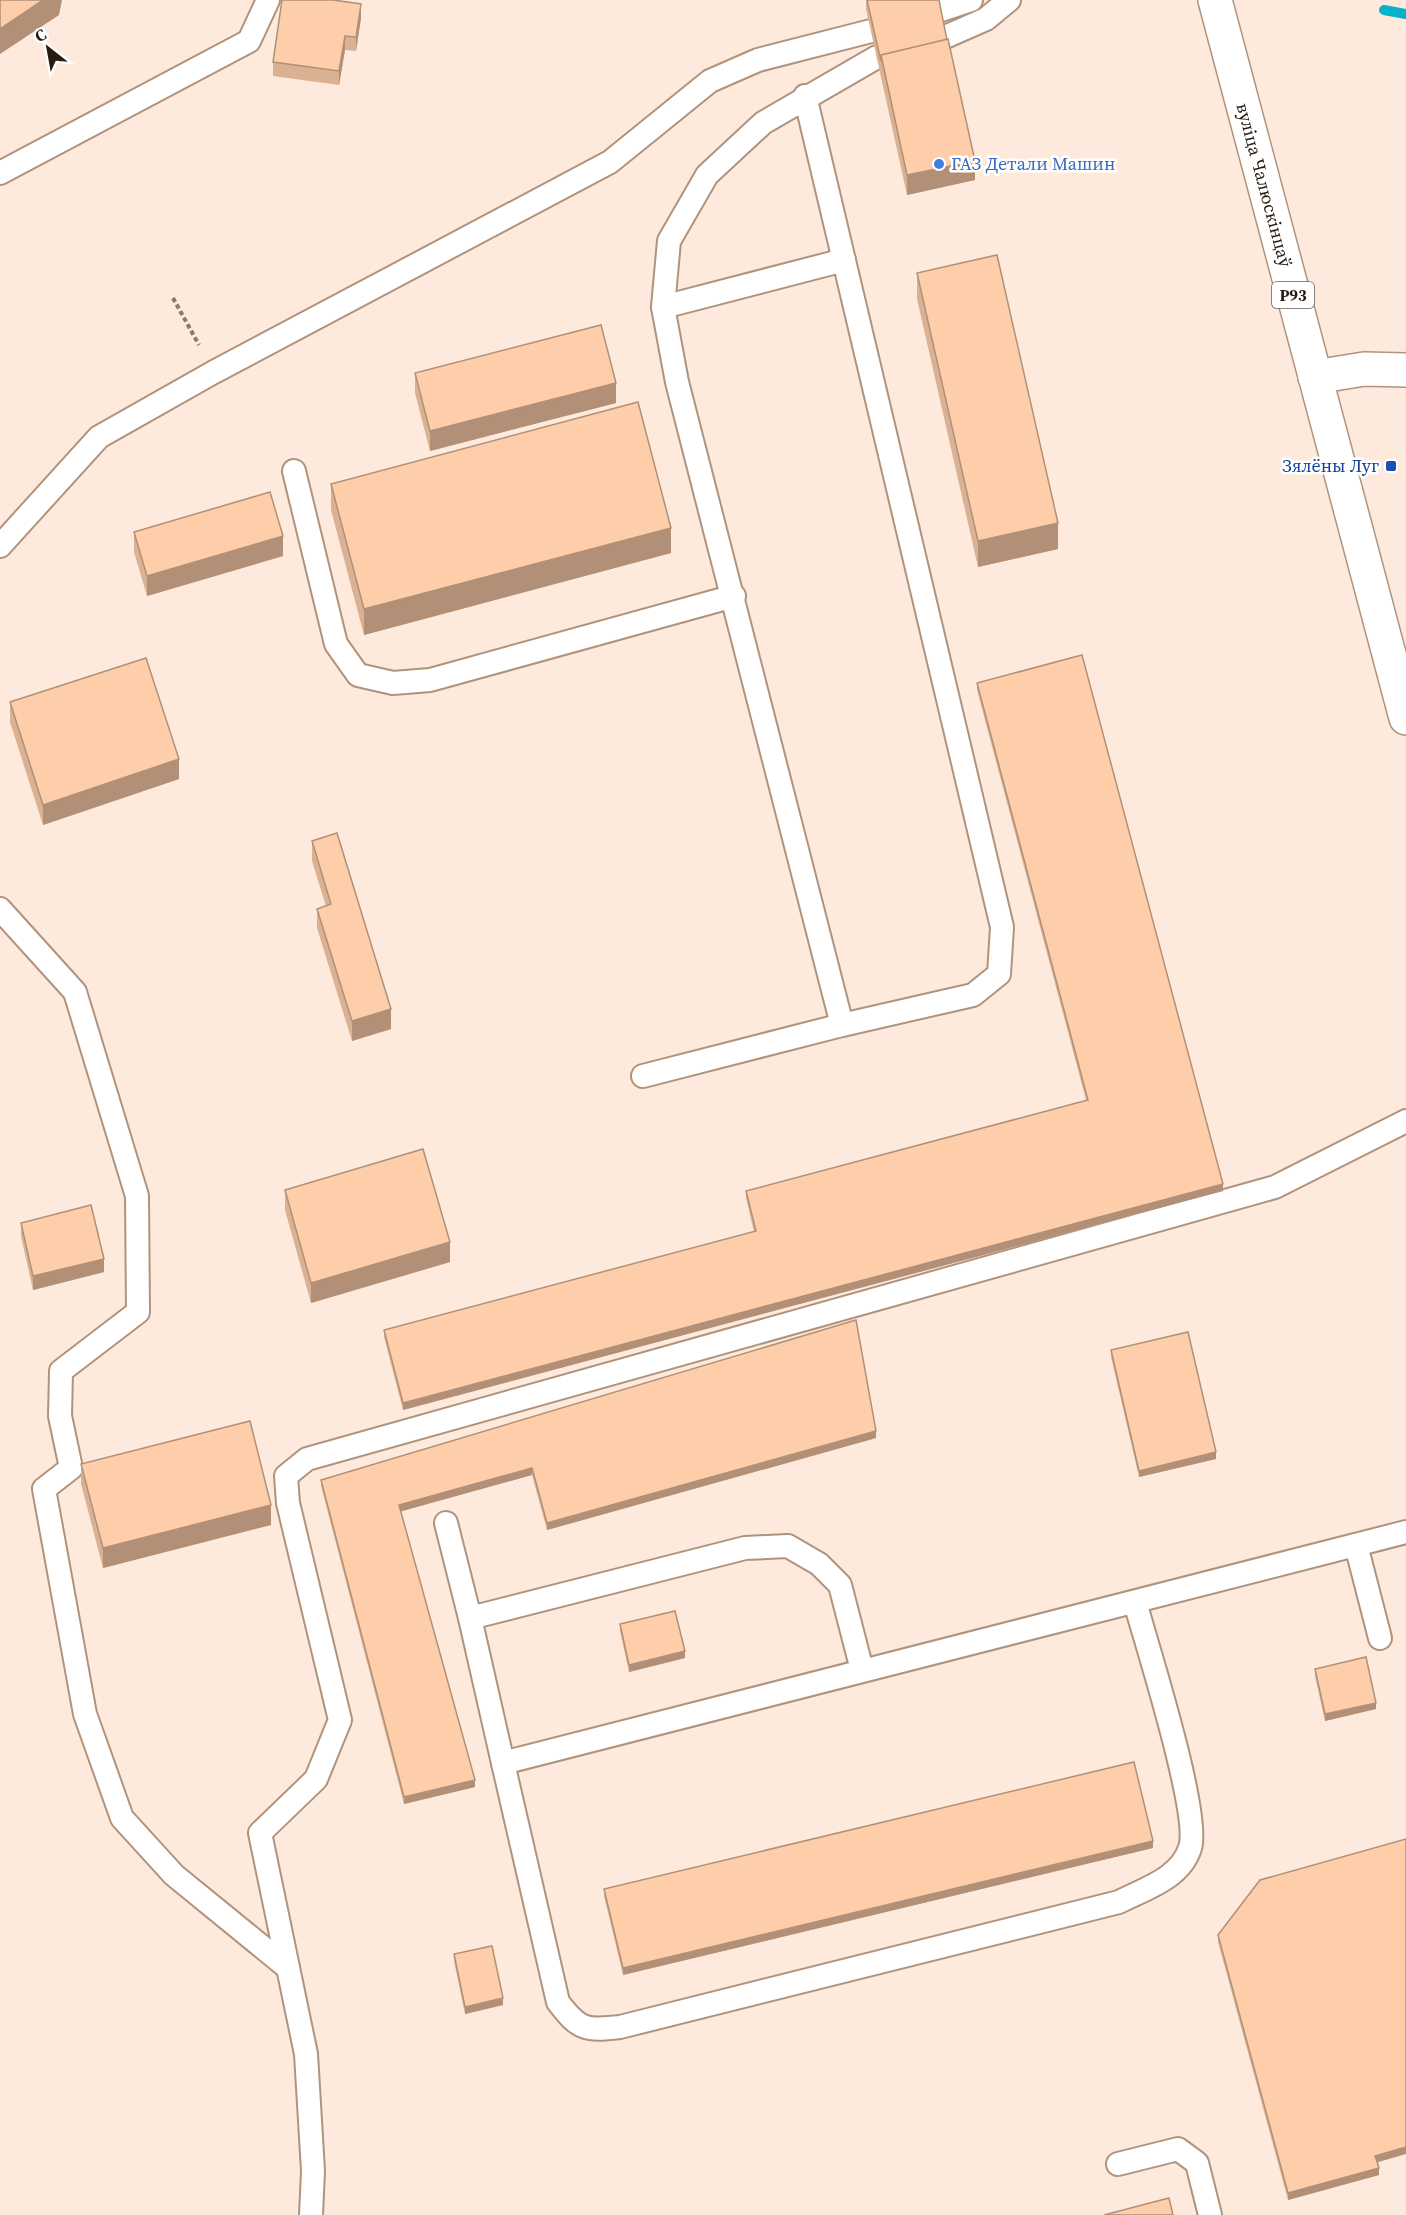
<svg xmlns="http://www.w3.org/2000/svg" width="1406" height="2215" font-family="'Source Serif 4',serif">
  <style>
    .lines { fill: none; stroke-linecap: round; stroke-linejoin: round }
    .stream { stroke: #05b2c8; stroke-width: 10 }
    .lane-casing { stroke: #b1937c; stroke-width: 26 }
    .street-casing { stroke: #b1937c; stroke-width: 36 }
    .primary-casing { stroke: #b1937c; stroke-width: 36 }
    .path { stroke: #88786d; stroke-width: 4; stroke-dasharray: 4.5 3; stroke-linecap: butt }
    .lane { stroke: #fff; stroke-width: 22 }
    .street { stroke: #fff; stroke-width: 33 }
    .primary { stroke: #fff; stroke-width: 33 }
    .wall { fill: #dab192 }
    .shaded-wall { fill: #b29077 }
    .building { fill: #feceaa; stroke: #b29077; stroke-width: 1.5 }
    .shop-dot { fill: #3f7fe0; stroke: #fff; stroke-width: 2 }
    .transit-dot { fill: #1a4fb4; stroke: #fff; stroke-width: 2 }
    .labels { text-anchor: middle; stroke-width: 5; stroke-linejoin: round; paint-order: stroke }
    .shield { fill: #fff; stroke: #675f59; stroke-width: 1.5 }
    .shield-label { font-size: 16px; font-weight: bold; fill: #261b12 }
    .shop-label { font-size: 18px; fill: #366cbe; stroke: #fff; text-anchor: start }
    .street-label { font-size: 18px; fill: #261b12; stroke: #fff }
    .transit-label { font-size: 18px; fill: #164399; stroke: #fff; text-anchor: end }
  </style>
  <rect width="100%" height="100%" fill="#feeadc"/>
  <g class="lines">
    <polyline class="stream" points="1384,10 1406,14"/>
    <g class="lane-casing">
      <g id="lane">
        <polyline points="938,11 971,0"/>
        <polyline points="945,37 986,19 1009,0"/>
        <polyline points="0,173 249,41 268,0"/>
        <polyline points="663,307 844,260"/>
        <polyline points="294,471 336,644 358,675 393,683 430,680 734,596"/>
        <polyline points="0,546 99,437 214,372 610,162 710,81 758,60 871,31"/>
        <polyline points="0,909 75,992 137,1196 138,1312 61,1371 60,1416 71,1468 44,1489 85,1714 122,1818 174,1875 288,1968"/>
        <polyline points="842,1025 677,382 663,307 669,241 707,175 763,123 877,57"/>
        <polyline points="643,1076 842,1025 973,995 999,974 1002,927 805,96"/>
        <polyline points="446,1523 470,1618"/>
        <polyline points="1356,1545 1380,1638"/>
        <path d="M1135,1602C1147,1646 1201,1814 1190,1848C1180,1879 1144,1889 1119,1902L620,2027C586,2031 579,2030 558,2002L503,1763L1406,1532"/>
        <polyline points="503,1763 470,1618 745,1548 788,1546 819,1564 840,1585 862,1670"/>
        <polyline points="1118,2164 1178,2149 1197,2163 1210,2215"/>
        <polyline points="311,2215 313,2171 306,2054 260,1833 316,1779 340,1720 288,1503 286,1476 307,1459 1275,1187 1406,1121"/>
      </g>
    </g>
    <g class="street-casing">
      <polyline id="street" points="1315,377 1364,369 1406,370"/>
    </g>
    <g class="primary-casing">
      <polyline id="primary" points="1215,0 1406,718"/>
    </g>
    <polyline class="path" points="173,298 199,345"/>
    <use href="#lane" class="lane"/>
    <use href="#street" class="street"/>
    <use href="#primary" class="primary"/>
  </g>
  <g class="wall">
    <polygon points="866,0 939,0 975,180 907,195 866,9"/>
    <polygon points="361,18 356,51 345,50 339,85 273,76 273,62"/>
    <polygon points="917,273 1058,549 978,567 917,299"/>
    <polygon points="415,373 616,403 430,451 415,393"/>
    <polygon points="331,484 671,553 364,635 331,510"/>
    <polygon points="134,532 283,556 147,596 134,552"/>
    <polygon points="977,683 1223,1191 403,1410 384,1337 384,1330 754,1232 746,1198 746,1191 1086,1100 977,690"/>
    <polygon points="10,702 179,779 43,825 10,722"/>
    <polygon points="312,841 391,1029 352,1041 317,928 317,909 326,906 312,861"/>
    <polygon points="285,1190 450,1262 311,1303 285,1210"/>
    <polygon points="21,1223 104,1272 33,1290 21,1236"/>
    <polygon points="1111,1350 1216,1459 1139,1477 1111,1357"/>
    <polygon points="876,1438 547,1530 532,1475 401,1511 475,1787 404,1804 321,1486 321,1480"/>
    <polygon points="81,1464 271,1525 103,1568 81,1484"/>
    <polygon points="620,1624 685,1658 629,1672 620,1631"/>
    <polygon points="1315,1669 1376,1709 1325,1721 1315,1676"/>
    <polygon points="1153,1848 623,1975 604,1896 604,1889"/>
    <polygon points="1218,1935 1377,2162 1379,2175 1288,2200 1218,1942"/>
    <polygon points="454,1954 503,2005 465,2014 454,1961"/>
  </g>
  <g class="shaded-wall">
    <polygon points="43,0 62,0 59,15 0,54 0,29"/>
    <polygon points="361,4 361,18 356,51 356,37"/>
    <polygon points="345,36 345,50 339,85 339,71"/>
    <polygon points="975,161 975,180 907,195 907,175"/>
    <polygon points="616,383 616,403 430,451 430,431"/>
    <polygon points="1058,523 1058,549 978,567 978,541"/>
    <polygon points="671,528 671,553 364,635 364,609"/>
    <polygon points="283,536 283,556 147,596 147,576"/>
    <polygon points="179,759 179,779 43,825 43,805"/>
    <polygon points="391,1009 391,1029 352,1041 352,1021"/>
    <polygon points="1223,1184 1223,1191 403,1410 403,1403"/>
    <polygon points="450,1242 450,1262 311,1303 311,1283"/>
    <polygon points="104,1259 104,1272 33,1290 33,1276"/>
    <polygon points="876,1431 876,1438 547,1530 547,1523"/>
    <polygon points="1216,1452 1216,1459 1139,1477 1139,1471"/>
    <polygon points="532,1468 532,1475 399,1512 399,1505"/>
    <polygon points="271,1505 271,1525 103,1568 103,1548"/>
    <polygon points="685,1651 685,1658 629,1672 629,1665"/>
    <polygon points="1376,1703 1376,1709 1325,1721 1325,1714"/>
    <polygon points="475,1780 475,1787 404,1804 404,1797"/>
    <polygon points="1153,1841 1153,1848 623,1975 623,1968"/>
    <polygon points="503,1998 503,2005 465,2014 465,2007"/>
    <polygon points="1406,2147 1406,2154 1375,2163 1375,2156"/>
    <polygon points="1379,2168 1379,2175 1288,2200 1288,2193"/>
  </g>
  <g class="building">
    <polygon points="0,0 43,0 0,29"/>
    <polygon points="282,0 333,0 361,4 356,37 345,36 339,71 273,62"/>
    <polygon points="867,0 939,0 947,40 881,55 881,61"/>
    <polygon points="948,39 975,161 907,175 881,55"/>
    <polygon points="997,255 1058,523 978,541 917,273"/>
    <polygon points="601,325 616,383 430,431 415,373"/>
    <polygon points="638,402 671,528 364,609 331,484"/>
    <polygon points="270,492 283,536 147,576 134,532"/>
    <polygon points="1082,655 1223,1184 403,1403 384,1330 756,1231 746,1191 1088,1100 977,683"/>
    <polygon points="146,658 179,759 43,805 10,702"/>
    <polygon points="337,833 391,1009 352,1021 317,909 331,904 312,841"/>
    <polygon points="423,1149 450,1242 311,1283 285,1190"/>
    <polygon points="91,1205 104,1259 33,1276 21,1223"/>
    <polygon points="856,1320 876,1431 547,1523 532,1468 399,1505 475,1780 404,1797 321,1480"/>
    <polygon points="1188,1332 1216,1452 1139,1471 1111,1350"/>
    <polygon points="250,1421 271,1505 103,1548 81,1464"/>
    <polygon points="675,1611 685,1651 629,1665 620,1624"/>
    <polygon points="1366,1657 1376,1703 1325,1714 1315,1669"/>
    <polygon points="1134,1762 1153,1841 623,1968 604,1889"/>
    <polygon points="1406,1839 1406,2147 1375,2156 1379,2168 1288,2193 1218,1935 1260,1880"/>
    <polygon points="492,1946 503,1998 465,2007 454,1954"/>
    <polygon points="1169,2198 1173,2215 1104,2215"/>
  </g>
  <circle class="shop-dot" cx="939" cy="164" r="6"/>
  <rect class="transit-dot" x="1385" y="460" width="12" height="12" rx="3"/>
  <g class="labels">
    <rect class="shield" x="1272" y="282" width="42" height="26" rx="4.5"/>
    <g class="shield-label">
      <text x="1293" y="301">Р93</text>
    </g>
    <g class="shop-label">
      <text x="951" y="170">ГАЗ Детали Машин</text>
    </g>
    <g class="street-label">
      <text transform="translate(1264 185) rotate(75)" y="6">вуліца Чалюскінцаў</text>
    </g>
    <g class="transit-label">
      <text x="1379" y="472">Зялёны Луг</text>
    </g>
  </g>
  <g transform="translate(48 48) rotate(329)" stroke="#ffffff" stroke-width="4.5" paint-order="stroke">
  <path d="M0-4.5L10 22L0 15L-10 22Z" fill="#261b12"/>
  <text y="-9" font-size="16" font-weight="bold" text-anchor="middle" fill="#261b12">С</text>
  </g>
</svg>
